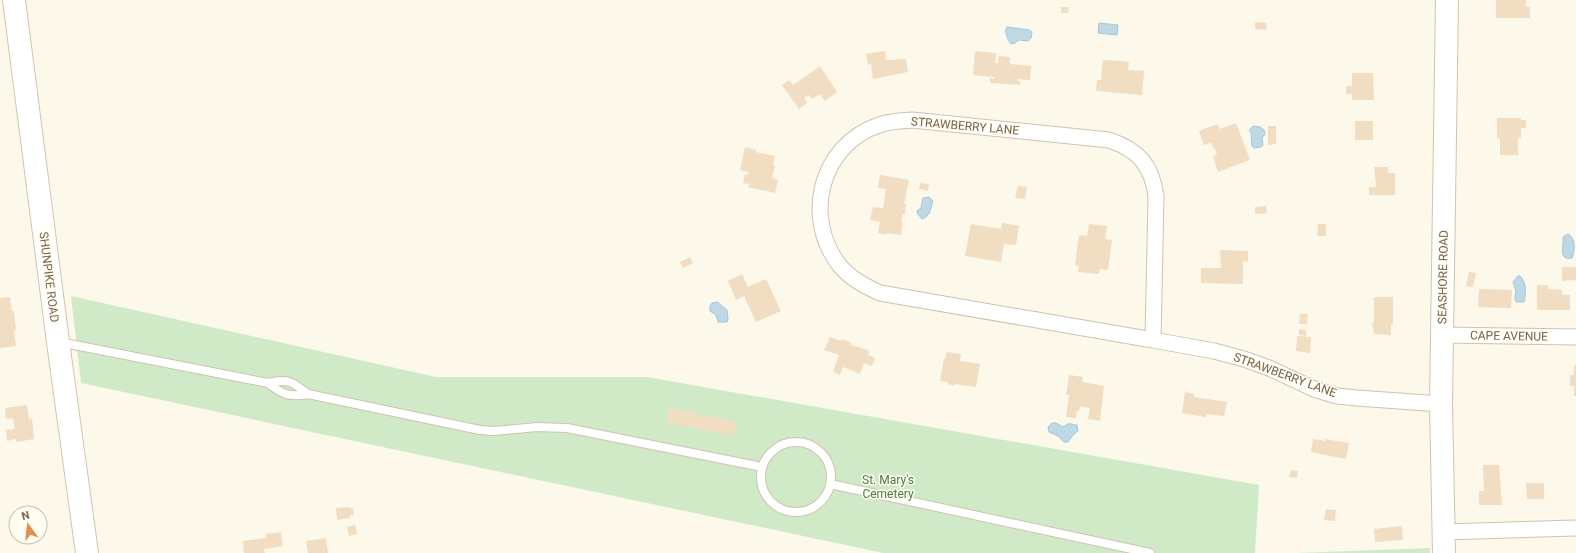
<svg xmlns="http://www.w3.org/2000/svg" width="1576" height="553" viewBox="0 0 1576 553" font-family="Roboto,sans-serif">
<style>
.green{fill:#d0eac8}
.water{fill:#bed9e6;stroke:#a5c6d7}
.building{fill:#f1ddc2}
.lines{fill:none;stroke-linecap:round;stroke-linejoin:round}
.lane-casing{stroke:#cec3af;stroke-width:10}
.street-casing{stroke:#cec3af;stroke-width:17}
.secondary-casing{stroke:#d1c4ad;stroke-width:24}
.lane{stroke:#fff;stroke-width:8}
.street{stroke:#fff;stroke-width:15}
.secondary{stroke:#fff;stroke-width:22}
.labels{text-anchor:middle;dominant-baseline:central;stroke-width:3;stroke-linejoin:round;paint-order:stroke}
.street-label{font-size:12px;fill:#77644d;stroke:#fffcf1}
.park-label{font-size:12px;fill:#4c7c45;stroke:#fffcf1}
</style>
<rect width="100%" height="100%" fill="#fcf8ea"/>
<!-- green -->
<path class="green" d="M71,296L436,377H647L1259,485L1255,553H883L81,383Z
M1430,548V553H1298Z"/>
<!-- water -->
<path class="water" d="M1099,23L1118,25L1117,35L1098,33Z
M1007,27L1029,30L1032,32L1031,38L1028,41L1019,40L1015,43L1011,44C1007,39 1004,31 1007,27Z
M1253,126L1260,127L1264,130L1265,134L1262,138L1263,145L1261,147L1254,148L1252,146L1251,132L1249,131Z
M929,197L933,201C930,209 931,216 922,219L917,213V211L921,208L923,198Z
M1568,234C1576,238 1575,250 1572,258C1558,261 1564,246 1563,237Z
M1518,276H1520C1527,284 1526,292 1524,302H1516L1515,298L1516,291L1513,282Z
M717,302L727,310L728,319L727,322H718L716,315L710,311V306L712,303Z
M1052,423H1056L1063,427C1072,421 1069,425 1077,425L1078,431L1073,435L1068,442H1064L1058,436L1049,432L1048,427Z"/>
<!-- building -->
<path class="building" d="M1496,0H1526V7H1530V18H1496Z
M1061,7H1069L1068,13H1061Z
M1255,22L1267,23L1266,30L1255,29Z
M885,51L886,60L906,59L908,72L873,79L871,64L868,65L866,54Z
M975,51L996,53L995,63H998L999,56L1010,57V64L1031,66L1030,80L1018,79V81H1020V85L990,83V78L994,79V77L973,75Z
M1103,60L1122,61L1129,62L1128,70L1144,71L1142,95L1096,91L1097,80H1101Z
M820,66L837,92L825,101L820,94L812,99L809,95L804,98L807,103L799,109L782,85L789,80L793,85Z
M1352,73H1373L1374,100H1352V94H1346V86H1352Z
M1497,118H1521V120H1526V128H1521V138H1518V155H1500V138L1497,139Z
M1355,121H1373V140H1355Z
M1236,123L1250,160L1218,172L1213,156L1217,154L1215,149H1214L1211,143L1204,145L1199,131L1217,124L1220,129Z
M1268,126H1276V144L1268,145Z
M745,147L756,150V152L775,156L773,165H775L772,178L778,180L775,193L748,187L749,184L743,183L745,174L748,175L749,172L740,170Z
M1374,167H1388V173H1395V195H1369V187H1376Z
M880,175L909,180L904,204H906L905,214H903L901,222H903L901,235L887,233V235L878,233L880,222L870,220L873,207L883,208L886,189L878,188Z
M920,183L929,184L928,191L919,189Z
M1018,186L1027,187L1025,199L1015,198Z
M1266,206L1267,213L1255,214V207Z
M1002,223L1019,226L1016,245L1004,244L1001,262L965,256L971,224L1001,229Z
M1089,224L1107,226L1105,239L1112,240L1108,270L1100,269L1099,274L1078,272L1079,266L1075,265L1079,235L1087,236Z
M1318,224H1326V236H1317Z
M1220,250L1248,251V262L1243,261V284L1201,283V268H1221Z
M690,257L693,263L683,268L680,262Z
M1562,267H1576V280L1562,281Z
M1469,272L1476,273L1473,287L1466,286Z
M742,274L748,287L766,279L781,311L756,322L744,296L736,300L728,281Z
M1537,285H1548V289L1562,290V295H1570V310H1537Z
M1479,289L1512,290L1511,308L1478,307Z
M10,297L12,311H14L16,330L14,331L16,346L0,348V298Z
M1374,297H1393V325H1391V335L1374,334L1372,323H1374Z
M1300,314H1308L1307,324H1299Z
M1299,329L1306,330V336L1299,335Z
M1297,336L1311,337L1310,353L1296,351Z
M830,337L841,341L842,339L852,343L851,345L868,350L869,352L868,355L875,358L872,366L864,363L860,374L843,367L840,375L833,372L839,355L824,350Z
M947,352L961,354L960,361L980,364L976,387L955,384V386L948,384V382L940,381L944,358L945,359Z
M1574,365H1576V396H1574V386H1570V375H1574Z
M1069,375L1083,377L1082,382L1104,386L1100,421L1088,419L1090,408L1080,406L1079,411H1077L1076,418L1066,417L1069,395H1066Z
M1185,392L1194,394V397L1227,402L1224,416L1207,414L1206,417L1182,413Z
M27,405L29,419L32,418L34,439L16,442V439L7,441L6,430L15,429L13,418L6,419L5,408Z
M669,408L736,422L733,436L666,422Z
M1313,439L1325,441V439L1349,443L1346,459L1311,452Z
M1483,465H1499L1502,505H1479V491H1484Z
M1291,470L1298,471L1297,478L1289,477Z
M1526,483H1544V499H1527Z
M349,507V508H353L354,515H350V518L337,520L336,508Z
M1326,509L1336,510L1335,521L1324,520Z
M355,525L357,534L349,536L347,527Z
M1402,526L1403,540L1375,542L1374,529Z
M281,532L283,546L264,549L265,553H244L243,541L266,538V534Z
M326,538L328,553H308L306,541Z"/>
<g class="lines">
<defs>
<path id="lane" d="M59,342L268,383C289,378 292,382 308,394
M268,383C283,395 289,397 308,394L480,430L494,431L537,427L567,428L762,467
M761 477a35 35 0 1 1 70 0a35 35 0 1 1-70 0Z
M830,484L1150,553"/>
<path id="street" d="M912,120L1109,140C1139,150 1152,166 1156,196L1153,340L880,293C865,286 851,279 840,266C802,218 820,145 879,125C890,121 901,121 912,120Z
M1442,335L1576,337
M1153,340L1214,351L1244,359L1269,368L1314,389L1337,396L1357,398L1441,404
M1443,532L1576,528"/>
<path id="secondary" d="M14,0L58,342L87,553
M1444,553L1441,404L1447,0"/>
</defs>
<!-- lane casing -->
<use href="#lane" class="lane-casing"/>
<!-- street casing -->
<use href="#street" class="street-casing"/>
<!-- secondary casing -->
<use href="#secondary" class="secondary-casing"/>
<!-- lane -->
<use href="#lane" class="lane"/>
<!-- street -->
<use href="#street" class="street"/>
<!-- secondary -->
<use href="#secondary" class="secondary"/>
</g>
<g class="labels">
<!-- street labels -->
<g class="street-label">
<text transform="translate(965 126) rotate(5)">STRAWBERRY LANE</text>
<text transform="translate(49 277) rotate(83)">SHUNPIKE ROAD</text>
<text transform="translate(1443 277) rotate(-89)">SEASHORE ROAD</text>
<text transform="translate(1509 336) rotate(1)">CAPE AVENUE</text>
<text transform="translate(1285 375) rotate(20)">STRAWBERRY LANE</text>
</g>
<!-- park labels -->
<g class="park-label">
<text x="888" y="480">St. Mary's<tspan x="888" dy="14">Cemetery</tspan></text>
</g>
</g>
<!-- north arrow -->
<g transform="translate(28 525) rotate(345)"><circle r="19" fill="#fffcf1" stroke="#c9bfaf"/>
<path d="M0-3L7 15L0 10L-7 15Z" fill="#e28d53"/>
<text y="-6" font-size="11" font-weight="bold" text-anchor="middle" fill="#77644d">N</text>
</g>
</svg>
